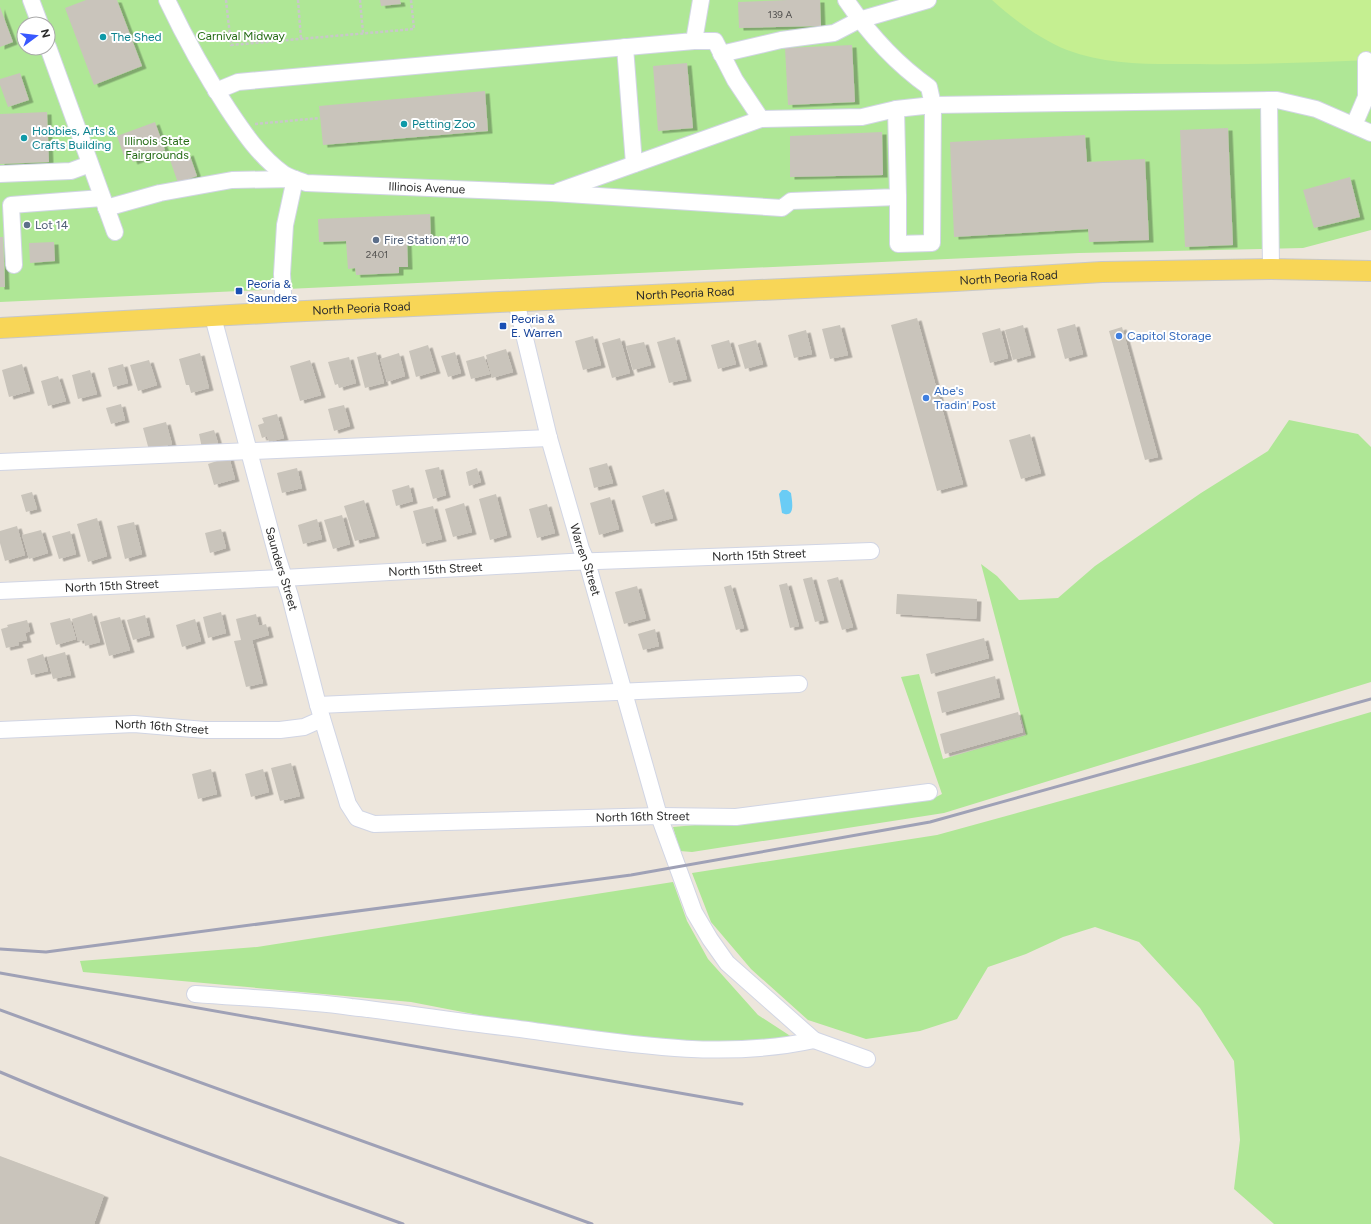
<svg xmlns="http://www.w3.org/2000/svg" width="1371" height="1224" viewBox="0 0 1371 1224" font-family="Figtree,sans-serif">
<style>
.green{fill:#afe796;fill-rule:evenodd}
.pitch{fill:#c5ef91}
.water{fill:#6accf5}
.building{fill:#c9c4bb;filter:url(#shadow)}
.lines{fill:none;stroke-linecap:round;stroke-linejoin:round}
.minor-casing{stroke:#d1d5e4;stroke-width:18}
.major-casing{stroke:#c8c8c8;stroke-width:22}
.path{stroke:#c8c8c8;stroke-width:2.5;stroke-dasharray:3 2;stroke-linecap:butt}
.minor{stroke:#fff;stroke-width:16}
.major{stroke:#f8d657;stroke-width:20}
.rail{stroke:#9fa1b6;stroke-width:3}
.culture-dot{fill:#0f9aa8;stroke:#fff;stroke-width:1.5}
.service-dot{fill:#5c6f8a;stroke:#fff;stroke-width:1.5}
.transit-dot{fill:#1a4fb4;stroke:#fff;stroke-width:1.5}
.shop-dot{fill:#3f7fe0;stroke:#fff;stroke-width:1.5}
.labels{text-anchor:middle;dominant-baseline:central;stroke-width:4;stroke-linejoin:round;paint-order:stroke}
.number-label{font-size:10px;fill:#52514f}
.park-label{font-size:12px;fill:#266c16;stroke:#fff}
.culture-label{font-size:12px;fill:#0d838f;stroke:#fff;text-anchor:start}
.street-label{font-size:12px;fill:#2b2b2b;stroke:#fff}
.service-label{font-size:12px;fill:#4e5e75;stroke:#fff;text-anchor:start}
.transit-label{font-size:12px;fill:#164399;stroke:#fff;text-anchor:start}
.shop-label{font-size:12px;fill:#366cbe;stroke:#fff;text-anchor:start}
</style>
<defs>
<filter id="shadow"><feDropShadow dx="4.5" dy="2.5" stdDeviation="0" flood-color="#0004"/></filter>
</defs>
<rect width="100%" height="100%" fill="#ede6dc"/>
<!-- green -->
<path class="green" d="M0,0H1371V230L1303,248L1079,253L0,302ZM24,24H48V48H24Z
M1289,420L1358,434L1371,447V682L944,813L692,852L680,851L673,827L847,811L932,799L942,794L901,677L919,674L943,759L1026,735L981,564L997,576L1019,600L1058,598L1095,566L1201,493L1268,451Z
M1371,712V1224H1274L1234,1189L1240,1140L1234,1061L1200,1008L1139,942L1095,927L1063,937L1026,954L988,967L957,1019L920,1031L866,1039L808,1020L751,969L711,922L692,873L937,835L1198,763Z
M673,882L687,921L708,959L758,1015L795,1039L688,1045L582,1035L411,1002L83,972L80,961L257,947Z"/>
<!-- pitch -->
<path class="pitch" d="M992,0H1371V60C1314,62 1256,65 1199,64C1154,64 1109,66 1067,50C1040,39 1014,20 992,0Z"/>
<!-- water -->
<path class="water" d="M782,490H787L791,493C792,501 796,519 782,513L779,494Z"/>
<!-- building -->
<path class="building" d="M86,0H117L142,66L94,85L65,8Z
M380,0H400L401,4L381,6Z
M787,0H820L821,26L739,28L738,2Z
M0,7L13,42L0,47Z
M852,45L855,102L788,105L785,48Z
M687,63L693,128L658,131L653,66Z
M20,73L29,100L8,107L0,85V79Z
M485,91L488,131L323,145L319,106Z
M47,112L49,162L0,164V114Z
M155,122L165,150L133,162L130,154L124,156L117,136Z
M1228,128L1233,245L1185,247L1180,130Z
M882,132L883,175L790,177V136Z
M1085,135L1087,162L1145,159L1149,240L1089,242L1088,229L954,237L950,142Z
M189,153L197,176L178,183L170,160Z
M1350,177L1360,217L1314,228L1303,190Z
M430,214L431,238L407,239L408,267H399V273L356,275L355,268L348,269L346,241L319,242L318,219Z
M0,237H3L5,287H0Z
M54,242L55,261L30,263L29,243Z
M917,318L963,484L937,491L891,325Z
M1075,324L1083,354L1065,359L1057,329Z
M840,325L848,355L830,359L822,329Z
M1023,325L1031,355L1013,360L1005,330Z
M1122,327L1158,457L1145,460L1109,331Z
M1000,328L1008,358L990,363L982,333Z
M806,330L812,354L794,358L788,335Z
M593,336L601,365L583,370L575,341Z
M675,337L687,379L669,383L657,342Z
M620,338L630,373L612,378L602,343Z
M729,340L736,364L718,369L711,345Z
M756,340L763,364L745,369L738,345Z
M644,342L651,365L633,370L626,346Z
M428,345L436,371L416,377L409,351Z
M506,349L513,372L492,378L486,355Z
M376,352L384,383L365,388L357,357Z
M455,352L461,373L448,377L441,356Z
M200,353L209,388L191,393L189,385H186L179,359Z
M399,353L405,376L387,382L380,359Z
M484,356L490,374L471,379L466,361Z
M349,357L356,383L339,388L338,384L335,385L328,362Z
M149,360L157,385L138,391L130,365Z
M310,360L321,395L300,401L290,366Z
M22,364L30,391L9,397L2,370Z
M123,364L128,383L113,387L108,368Z
M90,370L97,394L78,399L72,375Z
M58,376L66,401L48,406L41,381Z
M121,404L125,420L111,424L106,408Z
M344,405L350,426L334,431L328,409Z
M277,414L284,438L269,442L267,436L262,438L258,425L264,423L262,418Z
M166,422L172,444L149,450L143,428Z
M214,430L218,443L202,448L199,434Z
M1030,434L1041,473L1021,479L1009,440Z
M229,457L235,479L214,485L208,464Z
M607,463L613,483L594,488L589,468Z
M439,467L446,495L433,499L425,470Z
M297,468L302,488L282,493L277,473Z
M477,468L481,482L469,486L466,472Z
M409,485L413,501L396,506L392,490Z
M664,489L673,518L651,524L642,496Z
M32,492L37,509L26,512L21,495Z
M496,494L507,535L490,540L479,499Z
M610,497L619,529L599,535L590,503Z
M364,500L375,536L355,541L344,506Z
M464,503L472,532L453,537L445,509Z
M547,504L555,533L537,538L529,509Z
M433,506L442,539L422,544L413,511Z
M342,515L350,544L333,549L324,520Z
M97,518L107,556L88,562L77,524Z
M317,519L322,539L303,544L298,525Z
M134,522L142,554L125,559L117,526Z
M17,526L25,555L5,561L0,543V531Z
M221,529L226,548L210,553L205,533Z
M41,530L48,553L29,559L22,535Z
M70,531L76,554L59,559L52,536Z
M812,577L824,620L815,622L803,579Z
M838,577L853,627L842,630L827,580Z
M787,583L799,626L790,628L779,585Z
M731,585L744,628L736,630L724,587Z
M637,586L646,618L624,624L615,592Z
M897,594L977,599L976,619L896,614Z
M221,612L226,633L208,638L203,617Z
M92,613L100,642L85,646L84,640L78,641L72,619Z
M256,614L259,626L266,624L269,635L252,640L263,683L246,687L234,641L241,640L236,619Z
M145,615L150,635L133,640L127,620Z
M120,617L130,650L109,656L100,622Z
M70,618L76,639L56,645L50,623Z
M195,619L201,641L182,647L176,625Z
M27,620L30,631L25,633L27,640L18,642L19,645L6,648L1,629L8,627L7,625Z
M655,629L659,646L643,650L638,634Z
M984,638L989,658L931,674L926,654Z
M65,652L71,675L53,679L47,657Z
M43,654L48,671L31,675L27,659Z
M995,676L1000,697L942,713L937,692Z
M1018,712L1023,732L945,754L940,734Z
M291,763L300,796L280,801L271,768Z
M211,769L217,794L198,799L192,774Z
M263,769L269,792L251,797L245,774Z
M0,1156L104,1195L94,1224H0Z"/>
<g class="lines">
<defs>
<g id="minor">
<path d="M31,0L40,24"/>
<path id="s1" d="M167,0C185,38 205,74 228,109C244,133 260,157 284,174C290,178 299,180 306,183L552,193L782,208L791,201L898,197L896,109"/>
<path d="M846,0C869,34 895,63 929,87L933,105L932,243L898,244V197"/>
<path d="M48,47L115,232"/>
<path d="M625,47L634,164"/>
<path d="M721,54L781,40L834,33L859,20L928,0"/>
<path d="M216,91L238,82L694,41L701,0"/>
<path d="M1269,100L1271,269"/>
<path d="M761,119L862,117L896,109L933,105L1277,100L1316,109L1371,133"/>
<path d="M1354,125L1366,97V60"/>
<path d="M0,174L71,171L90,164"/>
<path d="M559,191L761,119L735,80L715,41H694"/>
<path d="M106,208L160,193L232,180L295,179L285,225L282,274L284,312"/>
<path d="M14,265L11,205L102,198"/>
<path id="s2" d="M516,301L549,438L581,549L587,562L659,816L694,912L710,939L727,963L814,1040L867,1059"/>
<path id="s3" d="M213,317L277,556L290,596L318,705L348,804L357,818L374,824L659,816L736,817L929,792"/>
<path d="M0,462L549,438"/>
<path id="s4" d="M0,591L283,578L570,562L871,551"/>
<path d="M318,705L799,684"/>
<path id="s5" d="M0,730L134,724L205,730H280L304,727L322,719"/>
<path d="M195,994C247,998 299,1000 351,1007C405,1013 458,1022 512,1028C612,1041 715,1062 814,1040"/>
</g>
<g id="major">
<path id="s6" d="M0,328L284,312L955,281L1102,272L1271,269L1371,271"/>
</g>
</defs>
<!-- minor casing -->
<use href="#minor" class="minor-casing"/>
<!-- major casing -->
<use href="#major" class="major-casing"/>
<!-- path -->
<path class="path" d="M226,0L231,45L414,29L411,0
M298,0L301,39
M360,0L363,33
M255,124L320,118"/>
<!-- minor -->
<use href="#minor" class="minor"/>
<!-- major -->
<use href="#major" class="major"/>
<!-- rail -->
<path class="rail" d="M0,949L46,952L631,875L930,822L1371,699
M0,973L742,1104
M0,1010L592,1224
M0,1072C132,1128 268,1175 403,1224"/>
</g>
<!-- markers -->
<g class="culture-dot">
<circle cx="103" cy="37" r="4"/>
<circle cx="404" cy="124" r="4"/>
<circle cx="24" cy="138" r="4"/>
</g>
<g class="service-dot">
<circle cx="27" cy="225" r="4"/>
<circle cx="376" cy="240" r="4"/>
</g>
<g class="transit-dot">
<rect x="235" y="287" width="8" height="8" rx="2"/>
<rect x="499" y="322" width="8" height="8" rx="2"/>
</g>
<g class="shop-dot">
<circle cx="1119" cy="336" r="4"/>
<circle cx="926" cy="398" r="4"/>
</g>
<g class="labels">
<!-- number labels -->
<g class="number-label">
<text x="780" y="14">139 A</text>
<text x="377" y="254">2401</text>
</g>
<!-- park labels -->
<g class="park-label">
<text x="241" y="36">Carnival Midway</text>
<text x="157" y="141">Illinois State<tspan x="157" dy="14">Fairgrounds</tspan></text>
</g>
<!-- culture labels -->
<g class="culture-label">
<text x="111" y="37">The Shed</text>
<text x="412" y="124">Petting Zoo</text>
<text x="32" y="131">Hobbies, Arts &amp;<tspan x="32" dy="14">Crafts Building</tspan></text>
</g>
<!-- street labels -->
<g class="street-label">
<text stroke="none"><textPath href="#s1" startOffset="356">Illinois Avenue</textPath></text>
<text stroke="none"><textPath href="#s6" startOffset="1010">North Peoria Road</textPath></text>
<text stroke="none"><textPath href="#s6" startOffset="686">North Peoria Road</textPath></text>
<text stroke="none"><textPath href="#s6" startOffset="362">North Peoria Road</textPath></text>
<text stroke="none"><textPath href="#s4" startOffset="760">North 15th Street</textPath></text>
<text stroke="none"><textPath href="#s2" startOffset="268">Warren Street</textPath></text>
<text stroke="none"><textPath href="#s3" startOffset="261">Saunders Street</textPath></text>
<text stroke="none"><textPath href="#s4" startOffset="436">North 15th Street</textPath></text>
<text stroke="none"><textPath href="#s4" startOffset="112">North 15th Street</textPath></text>
<text stroke="none"><textPath href="#s5" startOffset="162">North 16th Street</textPath></text>
<text stroke="none"><textPath href="#s3" startOffset="809">North 16th Street</textPath></text>
</g>
<!-- service labels -->
<g class="service-label">
<text x="35" y="225">Lot 14</text>
<text x="384" y="240">Fire Station #10</text>
</g>
<!-- transit labels -->
<g class="transit-label">
<text x="247" y="284">Peoria &amp;<tspan x="247" dy="14">Saunders</tspan></text>
<text x="511" y="319">Peoria &amp;<tspan x="511" dy="14">E. Warren</tspan></text>
</g>
<!-- shop labels -->
<g class="shop-label">
<text x="1127" y="336">Capitol Storage</text>
<text x="934" y="391">Abe's<tspan x="934" dy="14">Tradin' Post</tspan></text>
</g>
</g>
<!-- north arrow -->
<g transform="translate(36 36) rotate(75)"><circle r="19" fill="#ffffff" stroke="#aaaaaa"/>
<path d="M0-3L7 15L0 10L-7 15Z" fill="#3858ff"/>
<text y="-6" font-size="11" font-weight="bold" text-anchor="middle" fill="#2b2b2b">N</text>
</g>
</svg>
